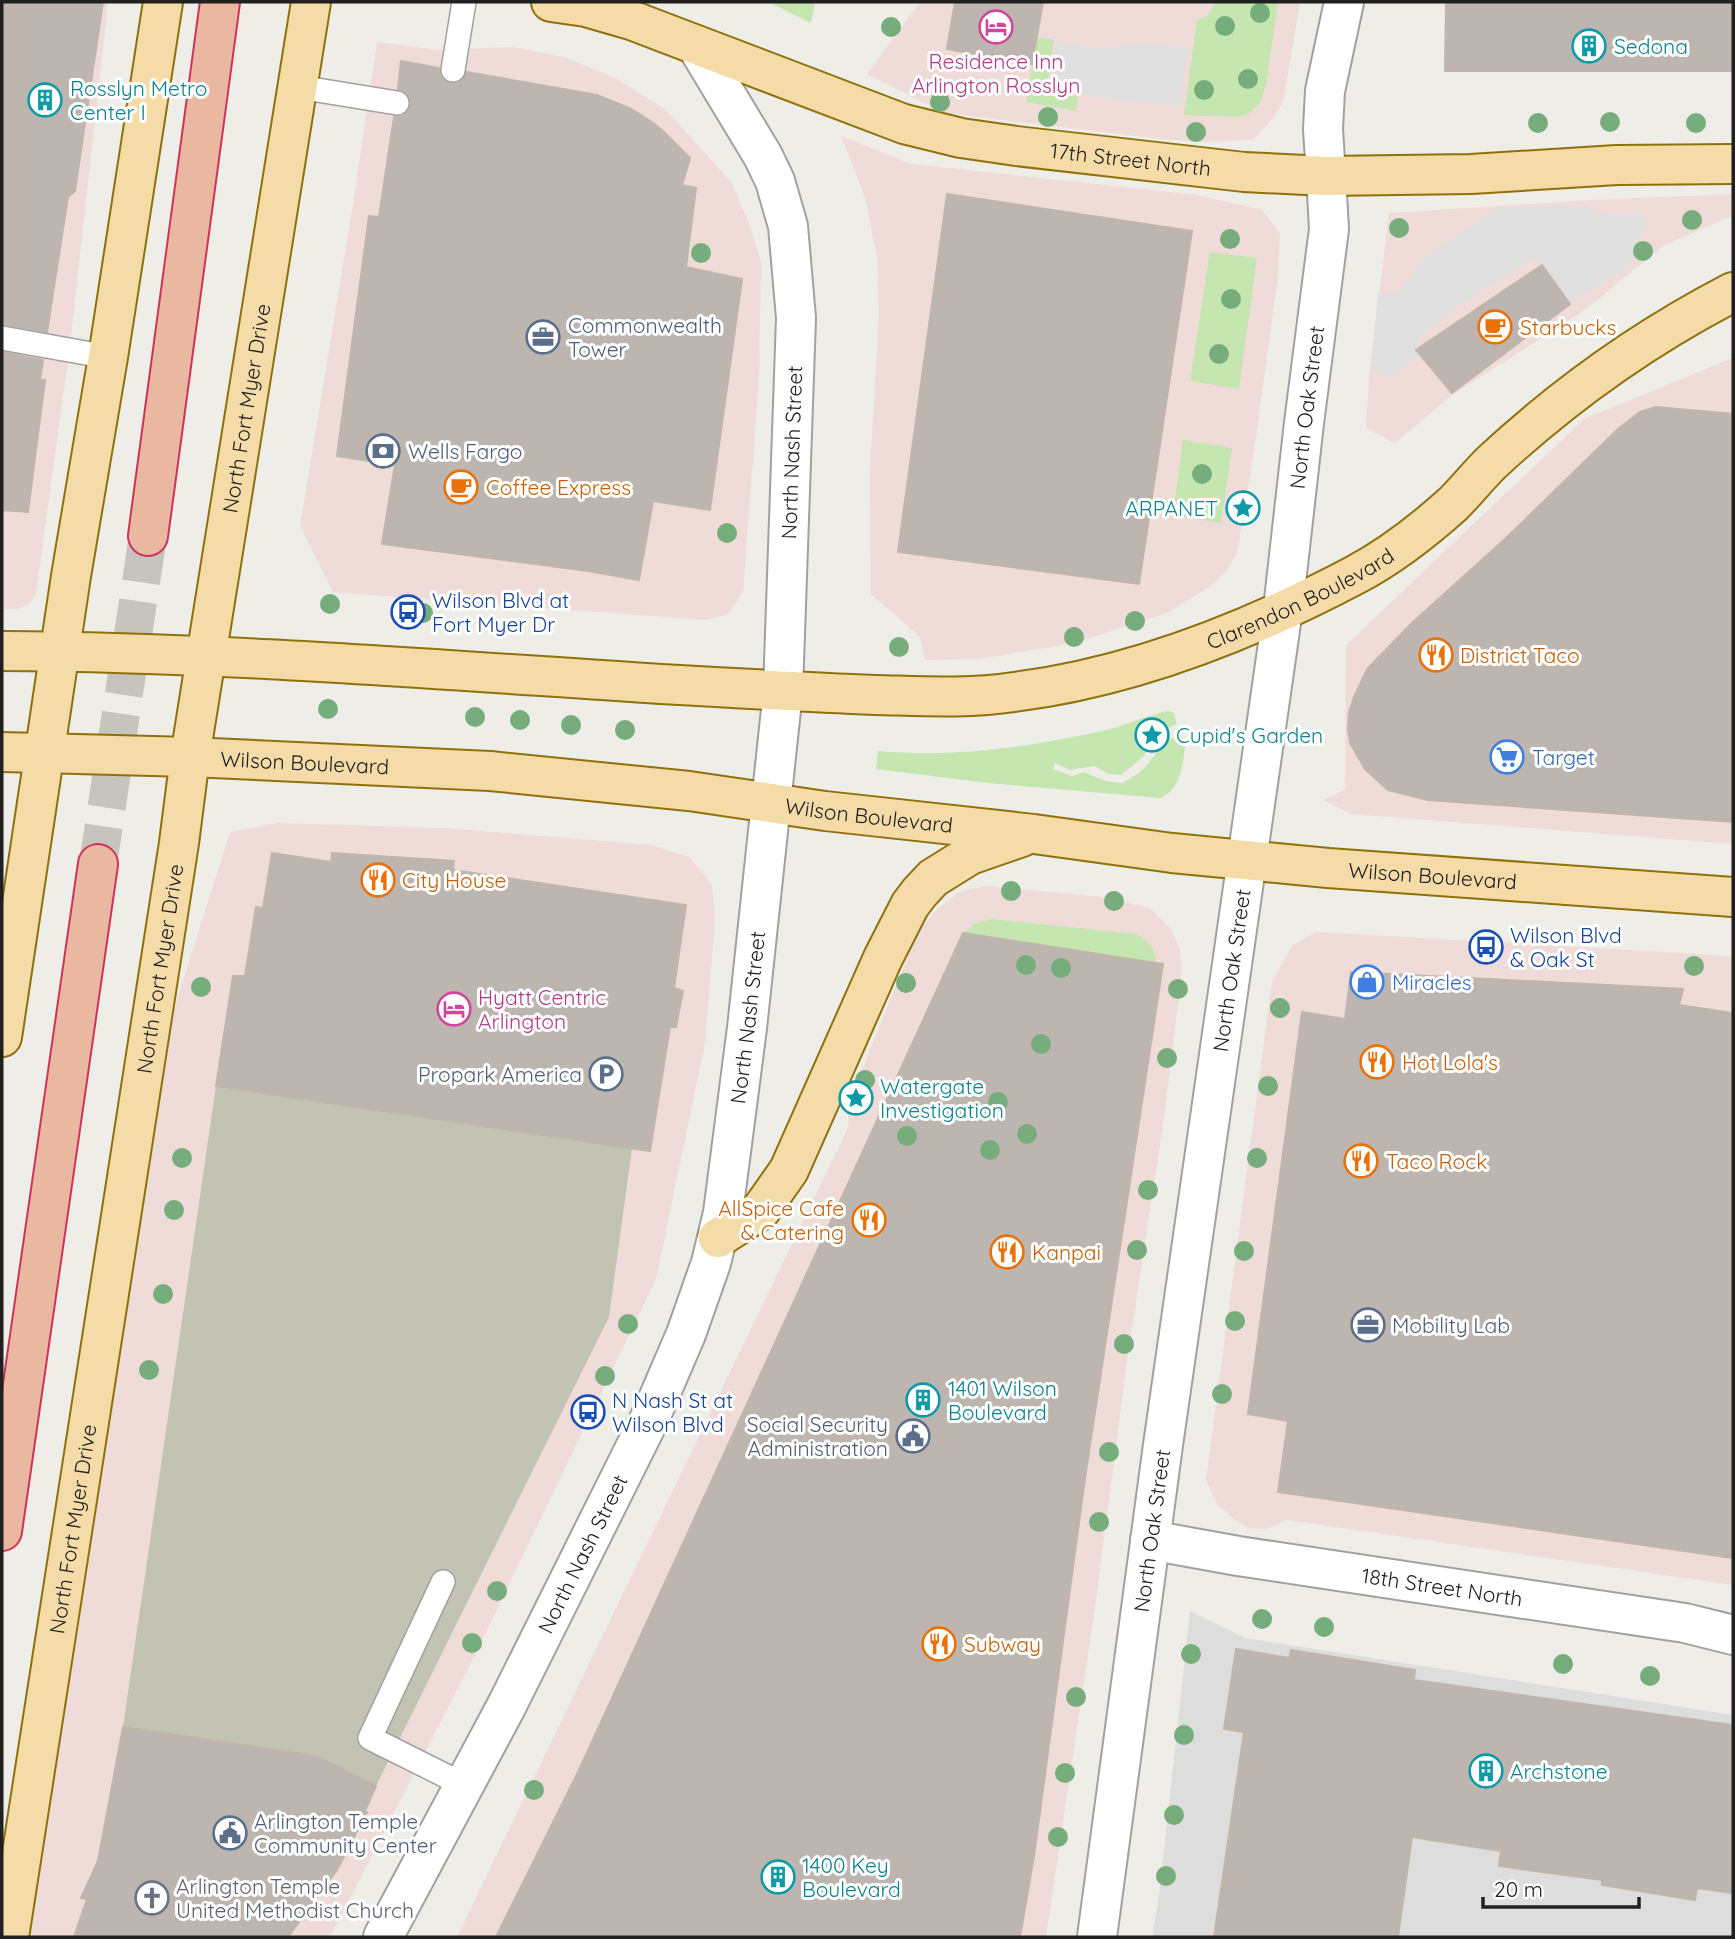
<svg xmlns="http://www.w3.org/2000/svg" width="1735" height="1939" viewBox="0 0 1735 1939" font-family="Quicksand,sans-serif">
<style>
.residential{fill:#dedddd}
.commercial{fill:#efdbd8}
.construction{fill:#c2c3b3}
.grass{fill:#c5e5b1}
.parking{fill:#e0e0e0}
.building{fill:#bdb6b0;stroke:#c0b6aa;stroke-width:2}
.lines{fill:none;stroke-linecap:round;stroke-linejoin:round}
.trunk-tunnel{stroke:#c6c4bf;stroke-width:38;stroke-dasharray:38 19;stroke-linecap:butt}
.service-casing{stroke:#a1a1a1;stroke-width:26}
.minor-casing{stroke:#a1a1a1;stroke-width:42}
.tertiary-casing{stroke:#a1a1a1;stroke-width:42}
.primary-casing{stroke:#8f710c;stroke-width:42}
.trunk-casing{stroke:#cd3459;stroke-width:42}
.service{stroke:#fff;stroke-width:23}
.minor{stroke:#fff;stroke-width:38}
.tertiary{stroke:#fff;stroke-width:38}
.primary{stroke:#f5dba7;stroke-width:38}
.trunk{stroke:#eab8a1;stroke-width:38}
.tree{fill:#77ac7d}
.labels{text-anchor:middle;dominant-baseline:central;stroke-width:6;stroke-linejoin:round;paint-order:stroke}
.culture-label{font-size:21px;fill:#0d838f;stroke:#fff;text-anchor:start}
.hotel-label{font-size:21px;fill:#b23c85;stroke:#fff}
.street-label{font-size:21px;fill:#202020;stroke:#fff}
.service-label{font-size:21px;fill:#4e5e75;stroke:#fff;text-anchor:start}
.food-label{font-size:21px;fill:#c56008;stroke:#fff;text-anchor:start}
.transit-label{font-size:21px;fill:#164399;stroke:#fff;text-anchor:start}
.shop-label{font-size:21px;fill:#366cbe;stroke:#fff;text-anchor:start}
.worship-label{font-size:21px;fill:#5b616d;stroke:#fff;text-anchor:start}
</style>
<rect width="100%" height="100%" fill="#efede7"/>
<!-- residential -->
<path class="residential" d="M1190,1611L1245,1638L1733,1715V1937H1152L1159,1896Z"/>
<!-- commercial -->
<path class="commercial" d="M2,2H108L71,337L36,594L29,605L17,609H2Z
M920,2H1300L1283,102L1274,117L1253,140L1199,142L1153,138L944,113L867,74Z
M377,42L437,50L513,47L567,58L617,79L666,110L731,182L749,223L761,262L759,379L743,592L728,614L706,620L333,592L300,526L352,211Z
M841,136L911,164L1197,195L1262,210L1280,233L1278,277L1253,458L1237,553L1227,570L1211,586L1167,613L1075,643L979,659L925,660L920,637L871,594L870,473L879,312L877,257L865,197Z
M1733,194V215L1663,246L1586,309L1452,395L1395,443L1366,428L1369,377L1389,213L1592,200Z
M1733,358V844L1351,814L1323,800L1345,790L1346,645L1584,419Z
M277,823L444,828L652,845L689,857L704,874L712,887L715,920L705,1043L656,1279L473,1659L330,1937H25L164,1041L230,832Z
M987,886L1101,897L1150,908L1171,929L1180,949L1182,970L1164,1118L1127,1362L1095,1607L1046,1937H457L849,1126L847,1106L918,932L938,908L961,891Z
M1316,932L1733,956V1585L1287,1520L1267,1529L1249,1528L1235,1520L1217,1504L1206,1480L1272,982L1292,946Z"/>
<!-- construction -->
<path class="construction" d="M216,1086L632,1148L609,1317L376,1786L315,1756L123,1727Z"/>
<!-- grass -->
<path class="grass" d="M768,2H815L811,23L770,3Z
M1216,2H1278L1266,84L1260,103L1248,114L1238,117L1184,115L1197,20L1207,16Z
M1037,37L1054,40L1046,91L1078,97L1076,111L1026,102Z
M1210,252L1257,258L1239,389L1190,381Z
M1183,440L1232,448L1221,523L1173,515Z
M1167,711L1174,713L1177,724L1159,732L1143,757L1121,775L1109,774L1094,766L1070,770L1055,763L1053,769L1072,776L1084,772L1105,781L1122,783C1131,778 1140,773 1147,765C1160,750 1159,740 1181,736L1185,742C1184,762 1181,790 1160,798L988,783L876,769L878,751C955,758 1031,747 1106,730C1127,725 1146,716 1167,711Z
M992,919L1135,934C1148,940 1156,948 1156,963L963,933L976,923Z"/>
<!-- parking -->
<path class="parking" d="M1056,41L1098,49L1148,43L1188,48L1180,106L1089,96L1049,88Z
M1585,206L1605,214H1645V232L1639,233L1640,257L1570,304L1535,257L1458,306L1418,337L1416,350L1420,355L1389,378L1371,369L1378,294L1400,291L1423,260L1495,209Z"/>
<!-- building -->
<path class="building" d="M2,2H103L75,191L68,197L47,332L2,324Z
M955,2H1043L1032,64L947,49Z
M1446,2H1733V71H1445Z
M401,61L439,68L440,76L450,84L459,83L467,72L597,95L631,109L649,120L662,130L690,158L682,185L696,188L686,267L742,279L710,510L653,501L639,580L588,571L382,544L395,465L337,456L369,216L379,217L394,117L403,116L411,106L410,99L406,93L398,89Z
M947,194L1192,231L1139,584L898,552Z
M1542,265L1570,304L1452,393L1416,350Z
M2,352L43,360L40,380H45L28,512L2,510Z
M1656,407L1733,414V822L1428,800L1388,790L1365,769L1350,743L1348,729L1349,713L1354,697L1367,669L1413,622L1505,539L1618,429L1640,412Z
M272,853L331,862L332,853L454,861L453,870L686,905L674,988L683,991L676,1027H670L650,1151L216,1086L233,976H245L256,907L263,908Z
M963,933L1163,964L1085,1478L1034,1856L1020,1937H496L579,1770Z
M1351,972L1683,989L1679,1005L1733,1013V1558L1278,1492L1288,1421L1248,1414L1302,1012L1345,1019Z
M1236,1649L1289,1658L1291,1650L1415,1670L1414,1680L1733,1725V1893L1697,1888L1695,1900L1602,1885V1880L1499,1866L1501,1851L1412,1837L1398,1937H1214L1244,1732L1224,1729Z
M123,1727L316,1756L376,1786L365,1811L367,1812L337,1870L288,1937H74L87,1899L81,1898L98,1861Z"/>
<g class="lines">
<!-- trunk-tunnel -->
<path class="trunk-tunnel" d="M98,864L148,536"/>
<defs>
<path id="service" d="M453,70L464,2
M299,87L397,103
M2,338L108,357
M443,1582L370,1738L464,1785"/>
<g id="minor">
<path d="M1326,176L1323,129L1325,91L1344,2"/>
<path id="s1" d="M1150,1540L1238,1556L1685,1623L1733,1635"/>
</g>
<g id="tertiary">
<path id="s2" d="M383,1937L507,1705L649,1420L686,1334L711,1263L723,1213L747,1028L783,691L796,318L788,226L775,181L763,156L696,45"/>
<path id="s3" d="M1097,1937L1163,1445L1283,609L1304,423L1329,229L1326,176"/>
</g>
<g id="primary">
<path id="s4" d="M551,2L586,7L631,20L904,124L961,138L1016,146L1244,172L1326,176L1471,174L1617,165L1733,164"/>
<path id="s5" d="M2,651C222,652 442,670 661,684C732,688 803,692 875,695C921,696 967,699 1014,692C1134,677 1249,631 1355,575C1389,557 1424,530 1453,504C1466,491 1478,476 1491,463C1563,396 1646,337 1733,292"/>
<path id="s6" d="M2,752L190,757L490,771L689,791L825,811L1034,834L1172,853L1328,868L1733,897"/>
<path d="M2,1037L71,576L108,357L163,2"/>
<path d="M718,1238L761,1210L789,1170L883,958L910,905L919,893L933,878L970,855L1022,837"/>
<path id="s7" d="M9,1937L179,843L190,757L311,2"/>
</g>
<path id="trunk" d="M148,536L220,2
M2,1531L98,864"/>
</defs>
<!-- service casing -->
<use href="#service" class="service-casing"/>
<!-- minor casing -->
<use href="#minor" class="minor-casing"/>
<!-- tertiary casing -->
<use href="#tertiary" class="tertiary-casing"/>
<!-- primary casing -->
<use href="#primary" class="primary-casing"/>
<!-- trunk casing -->
<use href="#trunk" class="trunk-casing"/>
<!-- service -->
<use href="#service" class="service"/>
<!-- minor -->
<use href="#minor" class="minor"/>
<!-- tertiary -->
<use href="#tertiary" class="tertiary"/>
<!-- primary -->
<use href="#primary" class="primary"/>
<!-- trunk -->
<use href="#trunk" class="trunk"/>
</g>
<!-- trees -->
<g class="tree">
<circle cx="1260" cy="13" r="10"/>
<circle cx="1225" cy="26" r="10"/>
<circle cx="891" cy="27" r="10"/>
<circle cx="1248" cy="79" r="10"/>
<circle cx="1204" cy="90" r="10"/>
<circle cx="940" cy="102" r="10"/>
<circle cx="1048" cy="117" r="10"/>
<circle cx="1610" cy="122" r="10"/>
<circle cx="1538" cy="123" r="10"/>
<circle cx="1696" cy="123" r="10"/>
<circle cx="1196" cy="132" r="10"/>
<circle cx="1692" cy="220" r="10"/>
<circle cx="1399" cy="228" r="10"/>
<circle cx="1230" cy="239" r="10"/>
<circle cx="1643" cy="251" r="10"/>
<circle cx="701" cy="253" r="10"/>
<circle cx="1231" cy="299" r="10"/>
<circle cx="1219" cy="354" r="10"/>
<circle cx="1202" cy="474" r="10"/>
<circle cx="727" cy="533" r="10"/>
<circle cx="330" cy="604" r="10"/>
<circle cx="423" cy="613" r="10"/>
<circle cx="1135" cy="621" r="10"/>
<circle cx="1074" cy="637" r="10"/>
<circle cx="899" cy="647" r="10"/>
<circle cx="328" cy="709" r="10"/>
<circle cx="475" cy="717" r="10"/>
<circle cx="520" cy="720" r="10"/>
<circle cx="571" cy="725" r="10"/>
<circle cx="625" cy="730" r="10"/>
<circle cx="1011" cy="891" r="10"/>
<circle cx="1114" cy="901" r="10"/>
<circle cx="1026" cy="965" r="10"/>
<circle cx="1694" cy="966" r="10"/>
<circle cx="1061" cy="968" r="10"/>
<circle cx="906" cy="983" r="10"/>
<circle cx="201" cy="987" r="10"/>
<circle cx="1178" cy="989" r="10"/>
<circle cx="1280" cy="1008" r="10"/>
<circle cx="1041" cy="1044" r="10"/>
<circle cx="1167" cy="1058" r="10"/>
<circle cx="865" cy="1080" r="10"/>
<circle cx="1268" cy="1086" r="10"/>
<circle cx="998" cy="1102" r="10"/>
<circle cx="1027" cy="1134" r="10"/>
<circle cx="907" cy="1136" r="10"/>
<circle cx="990" cy="1150" r="10"/>
<circle cx="182" cy="1158" r="10"/>
<circle cx="1257" cy="1158" r="10"/>
<circle cx="1148" cy="1190" r="10"/>
<circle cx="174" cy="1210" r="10"/>
<circle cx="1137" cy="1250" r="10"/>
<circle cx="1244" cy="1251" r="10"/>
<circle cx="163" cy="1294" r="10"/>
<circle cx="1235" cy="1321" r="10"/>
<circle cx="628" cy="1324" r="10"/>
<circle cx="1124" cy="1344" r="10"/>
<circle cx="149" cy="1370" r="10"/>
<circle cx="605" cy="1376" r="10"/>
<circle cx="1222" cy="1394" r="10"/>
<circle cx="1109" cy="1452" r="10"/>
<circle cx="1099" cy="1522" r="10"/>
<circle cx="497" cy="1591" r="10"/>
<circle cx="1262" cy="1619" r="10"/>
<circle cx="1324" cy="1627" r="10"/>
<circle cx="472" cy="1643" r="10"/>
<circle cx="1191" cy="1654" r="10"/>
<circle cx="1563" cy="1664" r="10"/>
<circle cx="1650" cy="1676" r="10"/>
<circle cx="1076" cy="1697" r="10"/>
<circle cx="1184" cy="1735" r="10"/>
<circle cx="1065" cy="1773" r="10"/>
<circle cx="534" cy="1790" r="10"/>
<circle cx="1174" cy="1815" r="10"/>
<circle cx="1058" cy="1837" r="10"/>
<circle cx="1166" cy="1876" r="10"/>
</g>
<!-- icons -->
<defs>
<symbol id="hotel-ring" viewBox="-11 -11 22 22"><circle r="9.5" fill="#fff" stroke="#d1479c" stroke-width="1.5"/><path d="M-6-4.5h1.5V1H6V5H4.5V3h-9V5H-6ZM-4 0a1.8 1.8 0 1 1 3.6 0ZM.5 0V-2.5h3Q6-2.5 6 0Z" fill="#d1479c"/></symbol>
<symbol id="building-ring" viewBox="-11 -11 22 22"><circle r="9.5" fill="#fff" stroke="#0f9aa8" stroke-width="1.5"/><path d="M-4-6H4V6H1V3H-1V6H-4ZM-2.5-4.3h1.7v1.8h-1.7ZM.8-4.3h1.7v1.8H.8ZM-2.5-1h1.7V.8h-1.7ZM.8-1h1.7V.8H.8Z" fill="#0f9aa8"/></symbol>
<symbol id="cafe-ring" viewBox="-11 -11 22 22"><circle r="9.5" fill="#fff" stroke="#e8710a" stroke-width="1.5"/><path d="M-5.5-4.5H6V0H3Q3 3.5 0 3.5H-2.5Q-5.5 3.5-5.5 0ZM3-3.2v2h1.7v-2ZM-6 4.5H4V6H-6Z" fill="#e8710a"/></symbol>
<symbol id="office-ring" viewBox="-11 -11 22 22"><circle r="9.5" fill="#fff" stroke="#5c6f8a" stroke-width="1.5"/><path d="M-6-3h4V-5.5h4V-3h4V5H-6ZM-1-4.5V-3h2v-1.5ZM-6 0V1H6V0Z" fill="#5c6f8a"/></symbol>
<symbol id="bank-ring" viewBox="-11 -11 22 22"><circle r="9.5" fill="#fff" stroke="#5c6f8a" stroke-width="1.5"/><path d="M-6-4H6V4H-6ZM0-2.3a2.3 2.3 0 1 0 0 4.6a2.3 2.3 0 1 0 0-4.6Z" fill="#5c6f8a"/></symbol>
<symbol id="sight-ring" viewBox="-11 -11 22 22"><circle r="9.5" fill="#fff" stroke="#0f9aa8" stroke-width="1.5"/><path d="M0-6L1.8-2.2L6-1.7L2.9 1.2L3.7 5.4L0 3.3L-3.7 5.4L-2.9 1.2L-6-1.7L-1.8-2.2Z" fill="#0f9aa8"/></symbol>
<symbol id="bus-ring" viewBox="-11 -11 22 22"><circle r="9.5" fill="#fff" stroke="#1a4fb4" stroke-width="1.5"/><path d="M-5-6H5V4H4V6H2V4H-2V6H-4V4H-5ZM-3.5-4V0h7V-4ZM-3.5 1.2v1.5H-2V1.2ZM2 1.2v1.5H3.5V1.2Z" fill="#1a4fb4"/></symbol>
<symbol id="restaurant-ring" viewBox="-11 -11 22 22"><circle r="9.5" fill="#fff" stroke="#e8710a" stroke-width="1.5"/><path d="M-5-6h1v4h1v-4h1v4h1v-4h1v5L-1.5 .5V6h-2V.5L-5-1ZM5-6V6H3V1.5H1.5Q1.5-4 5-6Z" fill="#e8710a"/></symbol>
<symbol id="supermarket-ring" viewBox="-11 -11 22 22"><circle r="9.5" fill="#fff" stroke="#3f7fe0" stroke-width="1.5"/><path d="M-6-5.5h2.5l.6 2H6L4.5 2H-2.5L-4.4-4H-6ZM-1.5 3.2a1.3 1.3 0 1 0 .1 0ZM3 3.2a1.3 1.3 0 1 0 .1 0Z" fill="#3f7fe0"/></symbol>
<symbol id="shop-ring" viewBox="-11 -11 22 22"><circle r="9.5" fill="#fff" stroke="#3f7fe0" stroke-width="1.5"/><path d="M-5-2.5h2.3a2.7 3.5 0 0 1 5.4 0H5L5.5 6h-11ZM-1.5-2.5h3a1.5 2.3 0 0 0-3 0Z" fill="#3f7fe0"/></symbol>
<symbol id="parking-ring" viewBox="-11 -11 22 22"><circle r="9.5" fill="#fff" stroke="#5c6f8a" stroke-width="1.5"/><path d="M-3.5-5.5H1a3.5 3.5 0 0 1 0 7H-1V5.5H-3.5ZM-1-3.4V-.6H.8a1.4 1.4 0 0 0 0-2.8Z" fill="#5c6f8a"/></symbol>
<symbol id="civic-ring" viewBox="-11 -11 22 22"><circle r="9.5" fill="#fff" stroke="#5c6f8a" stroke-width="1.5"/><path d="M-.6-6.5H3V-4.5H.6V-3L4-1V1h2V6H-6V1h2V-1L-.6-3ZM-1.2 2.5V6h2.4V2.5Z" fill="#5c6f8a"/></symbol>
<symbol id="church-ring" viewBox="-11 -11 22 22"><circle r="9.5" fill="#fff" stroke="#6b7280" stroke-width="1.5"/><path d="M-1.2-6h2.4v3.5h3.3v2.4h-3.3V6h-2.4V-.1h-3.3v-2.4h3.3Z" fill="#6b7280"/></symbol>
</defs>
<g fill-rule="evenodd">
<use href="#hotel-ring" x="977" y="8" width="38" height="38"/>
<use href="#building-ring" x="1570" y="27" width="38" height="38"/>
<use href="#building-ring" x="26" y="81" width="38" height="38"/>
<use href="#cafe-ring" x="1476" y="308" width="38" height="38"/>
<use href="#office-ring" x="524" y="318" width="38" height="38"/>
<use href="#bank-ring" x="364" y="432" width="38" height="38"/>
<use href="#cafe-ring" x="442" y="468" width="38" height="38"/>
<use href="#sight-ring" x="1224" y="489" width="38" height="38"/>
<use href="#bus-ring" x="389" y="593" width="38" height="38"/>
<use href="#restaurant-ring" x="1417" y="636" width="38" height="38"/>
<use href="#sight-ring" x="1133" y="716" width="38" height="38"/>
<use href="#supermarket-ring" x="1488" y="738" width="38" height="38"/>
<use href="#restaurant-ring" x="359" y="861" width="38" height="38"/>
<use href="#bus-ring" x="1467" y="928" width="38" height="38"/>
<use href="#shop-ring" x="1348" y="963" width="38" height="38"/>
<use href="#hotel-ring" x="435" y="990" width="38" height="38"/>
<use href="#restaurant-ring" x="1358" y="1043" width="38" height="38"/>
<use href="#parking-ring" x="587" y="1055" width="38" height="38"/>
<use href="#sight-ring" x="837" y="1079" width="38" height="38"/>
<use href="#restaurant-ring" x="1342" y="1142" width="38" height="38"/>
<use href="#restaurant-ring" x="850" y="1201" width="38" height="38"/>
<use href="#restaurant-ring" x="988" y="1233" width="38" height="38"/>
<use href="#office-ring" x="1349" y="1306" width="38" height="38"/>
<use href="#building-ring" x="904" y="1381" width="38" height="38"/>
<use href="#bus-ring" x="569" y="1393" width="38" height="38"/>
<use href="#civic-ring" x="894" y="1417" width="38" height="38"/>
<use href="#restaurant-ring" x="920" y="1625" width="38" height="38"/>
<use href="#building-ring" x="1467" y="1752" width="38" height="38"/>
<use href="#civic-ring" x="211" y="1814" width="38" height="38"/>
<use href="#building-ring" x="759" y="1858" width="38" height="38"/>
<use href="#church-ring" x="133" y="1879" width="38" height="38"/>
</g>
<g class="labels">
<!-- culture labels -->
<g class="culture-label">
<text x="1614" y="46">Sedona</text>
<text x="70" y="88">Rosslyn Metro<tspan x="70" dy="24">Center I</tspan></text>
<text x="1218" y="508" text-anchor="end">ARPANET</text>
<text x="1176" y="735">Cupid's Garden</text>
<text x="880" y="1086">Watergate<tspan x="880" dy="24">Investigation</tspan></text>
<text x="948" y="1388">1401 Wilson<tspan x="948" dy="24">Boulevard</tspan></text>
<text x="1510" y="1771">Archstone</text>
<text x="802" y="1865">1400 Key<tspan x="802" dy="24">Boulevard</tspan></text>
</g>
<!-- hotel labels -->
<g class="hotel-label">
<text x="996" y="61">Residence Inn<tspan x="996" dy="24">Arlington Rosslyn</tspan></text>
<text x="478" y="997" text-anchor="start">Hyatt Centric<tspan x="478" dy="24">Arlington</tspan></text>
</g>
<!-- street labels -->
<g class="street-label">
<text stroke="none"><textPath href="#s4" startOffset="604">17th Street North</textPath></text>
<text stroke="none"><textPath href="#s3" startOffset="1544">North Oak Street</textPath></text>
<text stroke="none"><textPath href="#s7" startOffset="1547">North Fort Myer Drive</textPath></text>
<text stroke="none"><textPath href="#s2" startOffset="1566">North Nash Street</textPath></text>
<text stroke="none"><textPath href="#s5" startOffset="1316">Clarendon Boulevard</textPath></text>
<text stroke="none"><textPath href="#s6" startOffset="303">Wilson Boulevard</textPath></text>
<text stroke="none"><textPath href="#s6" startOffset="870">Wilson Boulevard</textPath></text>
<text stroke="none"><textPath href="#s6" startOffset="1437">Wilson Boulevard</textPath></text>
<text stroke="none"><textPath href="#s7" startOffset="980">North Fort Myer Drive</textPath></text>
<text stroke="none"><textPath href="#s3" startOffset="976">North Oak Street</textPath></text>
<text stroke="none"><textPath href="#s2" startOffset="999">North Nash Street</textPath></text>
<text stroke="none"><textPath href="#s7" startOffset="413">North Fort Myer Drive</textPath></text>
<text stroke="none"><textPath href="#s3" startOffset="410">North Oak Street</textPath></text>
<text stroke="none"><textPath href="#s2" startOffset="432">North Nash Street</textPath></text>
<text stroke="none"><textPath href="#s1" startOffset="296">18th Street North</textPath></text>
</g>
<!-- service labels -->
<g class="service-label">
<text x="568" y="325">Commonwealth<tspan x="568" dy="24">Tower</tspan></text>
<text x="408" y="451">Wells Fargo</text>
<text x="582" y="1074" text-anchor="end">Propark America</text>
<text x="1392" y="1325">Mobility Lab</text>
<text x="888" y="1424" text-anchor="end">Social Security<tspan x="888" dy="24">Administration</tspan></text>
<text x="254" y="1821">Arlington Temple<tspan x="254" dy="24">Community Center</tspan></text>
</g>
<!-- food labels -->
<g class="food-label">
<text x="1520" y="327">Starbucks</text>
<text x="486" y="487">Coffee Express</text>
<text x="1460" y="655">District Taco</text>
<text x="402" y="880">City House</text>
<text x="1402" y="1062">Hot Lola's</text>
<text x="1386" y="1161">Taco Rock</text>
<text x="844" y="1208" text-anchor="end">AllSpice Cafe<tspan x="844" dy="24">&amp; Catering</tspan></text>
<text x="1032" y="1252">Kanpai</text>
<text x="964" y="1644">Subway</text>
</g>
<!-- transit labels -->
<g class="transit-label">
<text x="432" y="600">Wilson Blvd at<tspan x="432" dy="24">Fort Myer Dr</tspan></text>
<text x="1510" y="935">Wilson Blvd<tspan x="1510" dy="24">&amp; Oak St</tspan></text>
<text x="612" y="1400">N Nash St at<tspan x="612" dy="24">Wilson Blvd</tspan></text>
</g>
<!-- shop labels -->
<g class="shop-label">
<text x="1532" y="757">Target</text>
<text x="1392" y="982">Miracles</text>
</g>
<!-- worship labels -->
<g class="worship-label">
<text x="176" y="1886">Arlington Temple<tspan x="176" dy="24">United Methodist Church</tspan></text>
</g>
</g>
<!-- border -->
<rect width="1735" height="1939" fill="none" stroke="#202020" stroke-width="7"/>
<!-- scale -->
<path d="M1483 1897v10h156v-10" fill="none" stroke="#202020" stroke-width="3.5"/>
<text x="1494" y="1897" font-size="21" fill="#202020" stroke="#ffffff" stroke-width="5" paint-order="stroke">20 m</text>
</svg>
